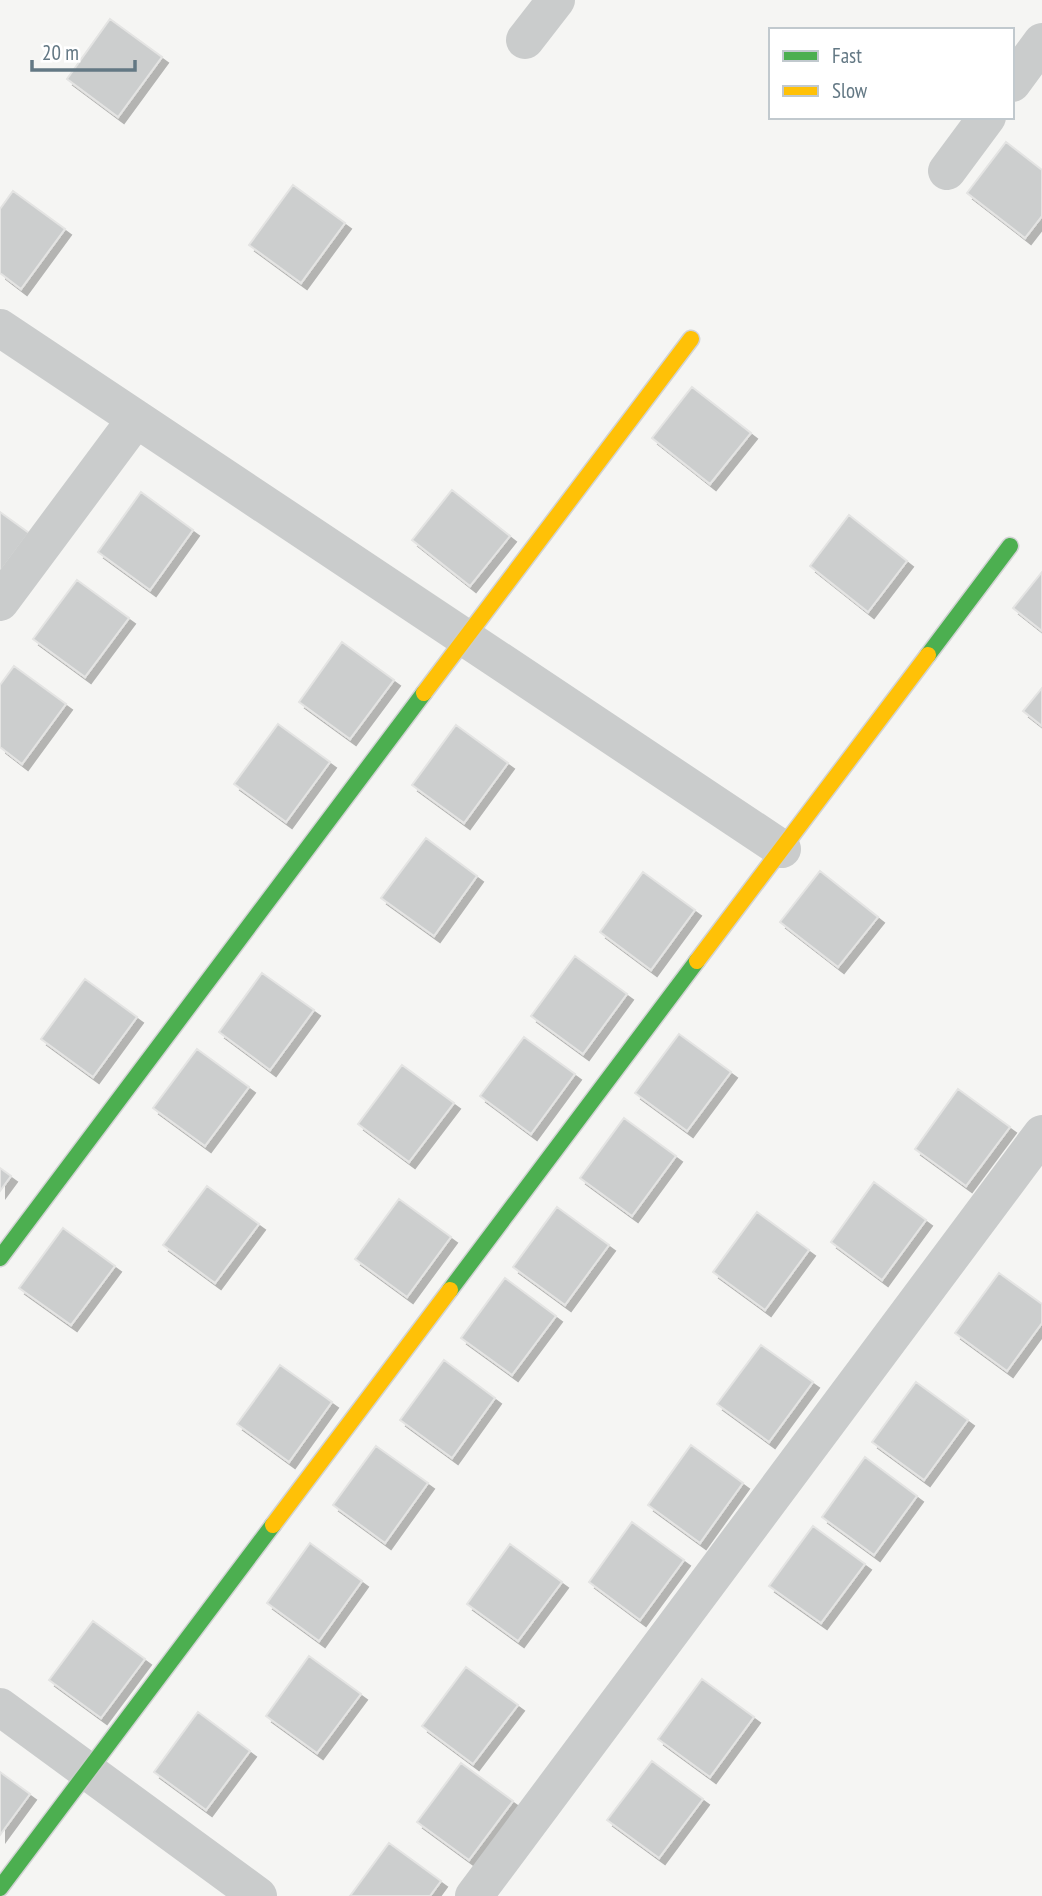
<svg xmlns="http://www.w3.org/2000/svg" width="1042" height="1896" viewBox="0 0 1042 1896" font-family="'PT Sans Narrow',sans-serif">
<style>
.building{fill:#cccece;stroke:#e4e4e3;stroke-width:2;filter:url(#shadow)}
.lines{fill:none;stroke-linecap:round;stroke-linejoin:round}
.fast-casing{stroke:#d2d3d4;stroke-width:19}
.slow-casing{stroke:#d2d3d4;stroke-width:19}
.street{stroke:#cacccc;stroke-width:38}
.fast{stroke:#4caf50;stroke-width:16}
.slow{stroke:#ffc107;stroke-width:16}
</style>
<defs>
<filter id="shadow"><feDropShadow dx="6" dy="6" stdDeviation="0" flood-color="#0004"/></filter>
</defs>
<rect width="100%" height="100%" fill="#f5f5f3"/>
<!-- building -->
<path class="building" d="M110,19L162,57L118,117L67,79Z
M1006,142L1042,170V216L1025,238L967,193Z
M293,185L345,223L301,283L249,245Z
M13,191L65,229L21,289L0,273V209Z
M692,387L751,433L710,484L652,438Z
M452,490L510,536L470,586L412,540Z
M141,492L193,530L150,590L98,552Z
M0,512L29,533L0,572Z
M849,515L907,561L868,612L810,566Z
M1042,572V631L1013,608Z
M77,580L129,618L85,677L33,639Z
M342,642L394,680L350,739L299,702Z
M14,666L66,704L22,764L0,747V685Z
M1042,688V726L1023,711Z
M278,724L330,762L286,822L234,784Z
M456,725L508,763L464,823L412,785Z
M426,838L477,876L434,936L381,898Z
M820,871L878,917L838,967L780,922Z
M643,872L695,910L651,970L600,932Z
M575,956L627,994L583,1054L531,1016Z
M262,973L314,1010L270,1070L219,1032Z
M85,979L137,1017L93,1077L41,1039Z
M679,1034L731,1072L687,1131L635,1093Z
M524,1037L575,1074L531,1134L480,1096Z
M197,1049L249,1087L205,1146L153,1108Z
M402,1065L454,1103L409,1162L358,1124Z
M958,1089L1010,1127L966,1186L915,1149Z
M624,1118L676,1156L632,1216L580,1178Z
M0,1168L11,1176L0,1191Z
M874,1182L926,1220L882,1280L831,1242Z
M207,1186L259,1224L215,1283L163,1245Z
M399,1199L451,1237L407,1297L355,1259Z
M557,1207L609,1245L565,1305L513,1267Z
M757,1212L809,1250L765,1310L713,1272Z
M63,1228L115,1266L71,1325L19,1288Z
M999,1273L1042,1304V1323L1007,1371L955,1333Z
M505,1278L556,1316L512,1375L461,1338Z
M761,1345L813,1382L769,1442L717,1404Z
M444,1360L495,1398L452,1458L400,1420Z
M280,1365L332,1402L289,1462L237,1424Z
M916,1382L968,1420L924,1480L872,1442Z
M691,1445L743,1483L700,1543L648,1505Z
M376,1446L428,1483L385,1543L333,1505Z
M865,1457L917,1496L874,1555L822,1517Z
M632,1522L684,1560L640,1620L589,1582Z
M813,1526L865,1564L821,1623L769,1586Z
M310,1543L362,1581L319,1641L267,1603Z
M510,1544L562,1582L518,1641L467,1604Z
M93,1621L145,1659L101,1718L49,1680Z
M309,1656L361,1694L317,1753L266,1716Z
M466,1667L518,1705L473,1764L422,1726Z
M702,1679L754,1717L710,1777L658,1739Z
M198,1712L250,1751L206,1810L154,1772Z
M652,1761L703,1799L659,1858L607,1820Z
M461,1763L513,1801L469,1860L417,1822Z
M0,1772L30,1794L0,1835Z
M389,1843L441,1881L430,1896H350Z"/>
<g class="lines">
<defs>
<path id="fast" d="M928,655L1010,546
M0,1258L424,693
M450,1290L697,961
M0,1888L273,1525"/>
<path id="slow" d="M424,693L691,339
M697,961L928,655
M273,1525L450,1290"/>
</defs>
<!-- fast casing -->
<use href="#fast" class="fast-casing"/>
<!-- slow casing -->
<use href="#slow" class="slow-casing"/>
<!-- street -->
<path class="street" d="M525,40L556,0
M1012,83L1042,42
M947,171L987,117
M0,328L782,849
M0,602L136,419
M0,1707L258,1896
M474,1896L1042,1134"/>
<!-- fast -->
<use href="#fast" class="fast"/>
<!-- slow -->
<use href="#slow" class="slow"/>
</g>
<!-- legend -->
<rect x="769" y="28" width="245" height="91" fill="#ffffff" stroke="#c1c9ce" stroke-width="2"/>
<rect x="783" y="51" width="35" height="10" fill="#4caf50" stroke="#c1c9ce" stroke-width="2"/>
<text x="832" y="63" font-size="21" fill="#637884">Fast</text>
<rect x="783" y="86" width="35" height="10" fill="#ffc107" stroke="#c1c9ce" stroke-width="2"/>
<text x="832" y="98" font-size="21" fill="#637884">Slow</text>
<!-- scale -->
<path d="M32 60v10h103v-10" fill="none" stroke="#637884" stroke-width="3.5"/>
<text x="42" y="60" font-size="21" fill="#637884" stroke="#ffffff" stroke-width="5" paint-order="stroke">20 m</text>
</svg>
